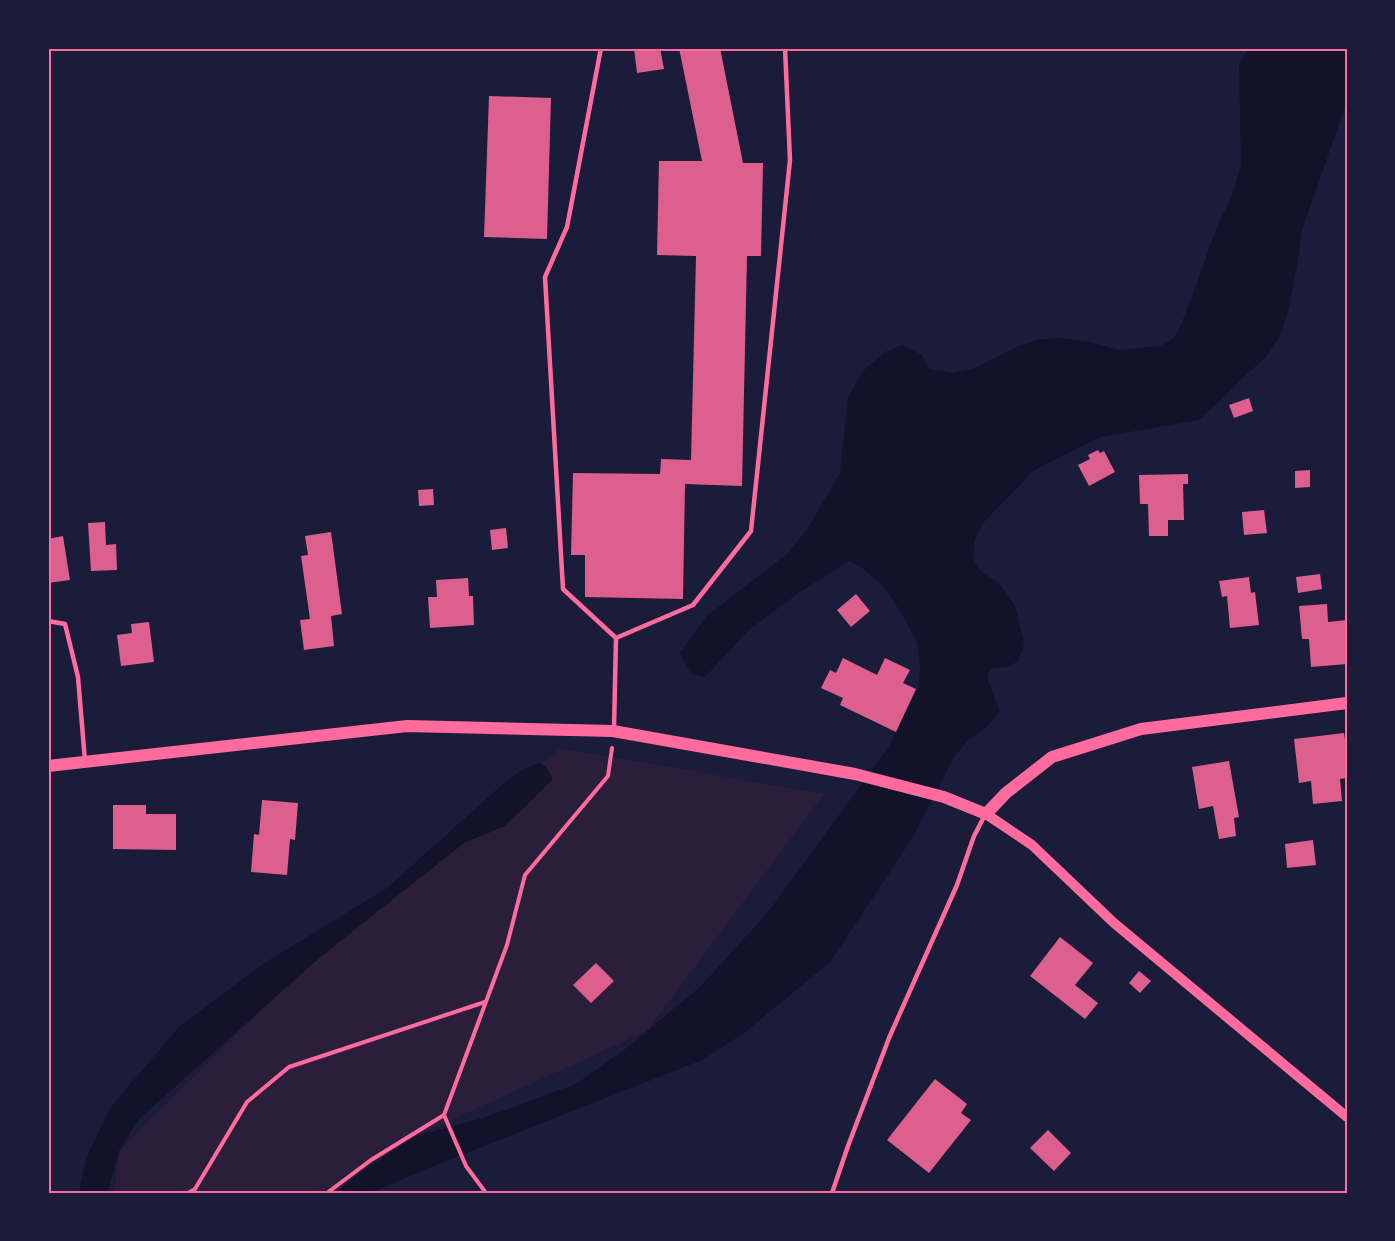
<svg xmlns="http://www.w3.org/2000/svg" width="1395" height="1241" viewBox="0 0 1395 1241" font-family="'Archivo Narrow',sans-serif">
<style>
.green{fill:#2a1e3b}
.water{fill:#12122b}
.building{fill:#dd5f8e}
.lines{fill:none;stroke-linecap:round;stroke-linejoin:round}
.path{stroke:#ff6b9d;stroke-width:4}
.service{stroke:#ff6b9d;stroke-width:4.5}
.tertiary{stroke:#ff6b9d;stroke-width:10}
.secondary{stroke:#ff6b9d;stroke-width:12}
.neatline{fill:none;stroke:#ff6b9d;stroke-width:2}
</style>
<rect width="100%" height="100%" fill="#1b1b3a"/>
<!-- green -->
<path class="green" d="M560,748L824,794L647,1031L414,1137L338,1193H114L119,1151L271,1000Z"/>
<!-- water -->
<path class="water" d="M1248,48H1347V101L1301,233L1299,254L1289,308L1281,334L1266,357L1241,379L1226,395L1199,420L1100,437L1048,463L1033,471L984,522L974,542L973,560L980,571L999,583L1015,606L1024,644L1018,661L1008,667L993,668L988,673V681L1000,712L982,731L969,739L954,757L913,837L830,962L744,1033L702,1060L431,1167L371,1193H335L363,1170L414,1137L486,1117L576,1084L627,1048L700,987L769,911L888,748L919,686L920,665L917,642L903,616L886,589L864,569L849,561L800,592L750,629L705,677L691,674L680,653L707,616L787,554L808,528L840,473L848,397L863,371L885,352L902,345L922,355L929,369L953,373L972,369L1017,347L1037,340L1060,338L1084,341L1120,350L1160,346L1173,339L1181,325L1197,283L1216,229L1233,193L1241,164L1239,65Z
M539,763L545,766L553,779L505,826L464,843L319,958L138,1120L119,1151L107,1193H79L86,1159L110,1108L180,1026L263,964L387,888L503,784L522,770Z"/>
<!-- building -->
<path class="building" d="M634,48H660L664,69L637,73Z
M679,48H720L743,163H763L761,256H747L742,486L685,484L683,599L585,597V555H571L573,473L660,474L661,459L691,460L696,256L657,255L659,161H702Z
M489,96L551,98L547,239L484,237Z
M1249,398L1253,411L1234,418L1229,405Z
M1098,450L1100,453L1104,451L1115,472L1089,486L1078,465L1090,459L1088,455Z
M1310,470V487L1295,488V471Z
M1188,474V484H1183L1184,520H1168V536H1149L1148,504H1140L1139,475Z
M433,489L434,505L419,506L418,490Z
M1264,510L1267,533L1244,535L1242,512Z
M105,522L106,545L116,544L117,570L91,571L88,523Z
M506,528L508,548L492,550L490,530Z
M331,532L342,614L331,616L334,646L304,650L300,620L310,619L301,556L308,555L305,536Z
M63,536L70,580L48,583V539Z
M1320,574L1322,589L1298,593L1296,577Z
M1249,577L1251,593L1255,592L1259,625L1230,628L1227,596L1222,597L1219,581Z
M468,578L469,596H473L474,625L430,628L428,597H437L436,580Z
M856,594L870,611L851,627L837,610Z
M1327,604L1328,622L1347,620V664L1311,667L1309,639H1302L1299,606Z
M149,622L154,662L121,666L117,635L132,633L131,624Z
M843,658L877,675L885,658L910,670L903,683L916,689L896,732L840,705L843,698L821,688L830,670L836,673Z
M1344,733L1347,756V778L1340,779L1342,801L1313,804L1311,781L1299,783L1294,739Z
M1229,761L1239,817L1234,818L1236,836L1219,839L1213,806L1199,809L1192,767Z
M262,800L298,803L295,840L290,839L287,875L251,872L254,834L259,835Z
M113,805H146V814H176V850L113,849Z
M1313,840L1316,865L1287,868L1285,844Z
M1060,937L1093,963L1075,985L1098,1003L1085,1019L1030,976Z
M596,963L614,981L591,1003L573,985Z
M1139,971L1151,981L1140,993L1129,983Z
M935,1079L967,1104L961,1113L971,1120L929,1173L887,1140Z
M1048,1130L1071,1153L1054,1171L1030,1148Z"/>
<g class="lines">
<!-- path -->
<path class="path" d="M444,1115L466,1166L486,1193
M188,1193L195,1189L247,1102L289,1067L485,1002
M327,1193L371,1160L444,1115L507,945L525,875L608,776L612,748"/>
<!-- service -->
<path class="service" d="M601,48L567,227L545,277L563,589L616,638L614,729
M48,621L65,624L78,677L85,761
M616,638L693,605L751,531L790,160L785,48
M832,1193L848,1146L889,1038L957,885L974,836L985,815"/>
<!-- tertiary -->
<path class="tertiary" d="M986,814L1032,845L1114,923L1347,1117"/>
<!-- secondary -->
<path class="secondary" d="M48,766L407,726L613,731L855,774L944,797L986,814L1006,793L1052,757L1141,729L1347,703"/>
</g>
<!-- border -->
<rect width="1395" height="1241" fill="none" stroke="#1b1b3a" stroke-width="99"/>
<rect x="50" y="50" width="1296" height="1142" class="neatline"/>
</svg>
